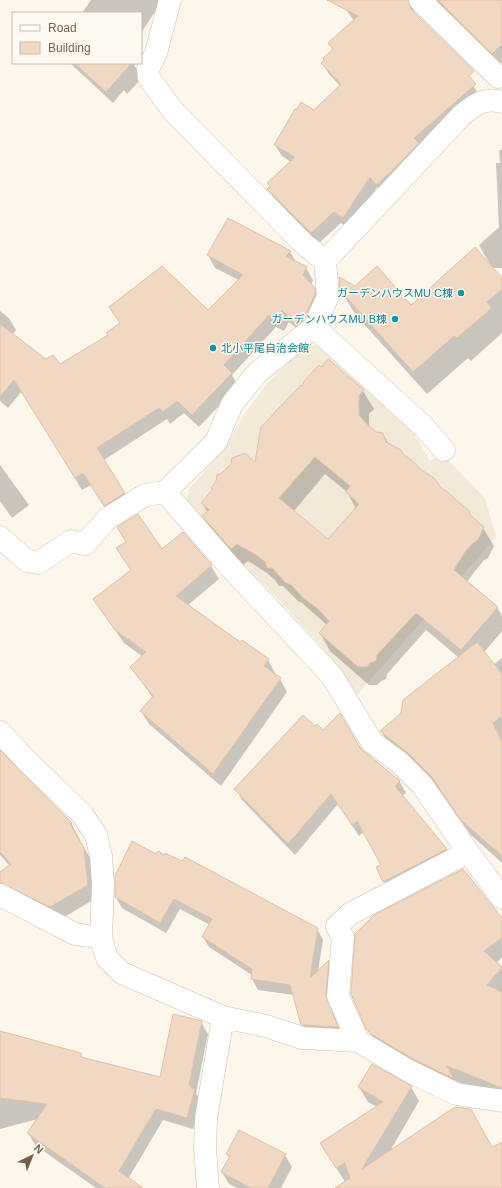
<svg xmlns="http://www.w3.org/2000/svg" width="502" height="1188" viewBox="0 0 502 1188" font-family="Helvetica,'Noto Sans JP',sans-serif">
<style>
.residential{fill:#f3e9d9}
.shadow{fill:#0003;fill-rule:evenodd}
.building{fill:#f0d8c3;stroke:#e2c0a4;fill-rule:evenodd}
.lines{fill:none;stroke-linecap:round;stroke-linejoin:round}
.street-casing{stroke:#cebfb0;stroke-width:23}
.street{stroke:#fff;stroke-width:22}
.culture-dot{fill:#0f9aa8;stroke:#fefaf1;stroke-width:1.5}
.labels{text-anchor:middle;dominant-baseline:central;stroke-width:3;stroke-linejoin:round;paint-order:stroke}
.culture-label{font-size:11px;fill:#0d838f;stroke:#fefaf1;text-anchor:end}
</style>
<rect width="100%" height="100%" fill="#fcf6eb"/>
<!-- residential -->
<path class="residential" d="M318,345L368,390L393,415L405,418L430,461L442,454L485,498L496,537L357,695L321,646L279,600L186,506L189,489L225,448L244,415L267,383L306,346Z"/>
<!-- shadow -->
<path class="shadow" d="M91,0H158L160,4L141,33V13H82Z
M349,0H422L414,8V12L470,80L477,92V100L383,196L377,187L349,229L341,223L318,244L275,200L268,189L271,187L268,183L291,162L282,156L275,145L340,86L329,74L322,63L333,50L329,44L354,21L345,8Z
M432,0H502V62L499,64Z
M70,63H133L142,78L127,94L124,90L113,103Z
M499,150H502V268H492L502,279V333L471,361L468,358L427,394L355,314L341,290L355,287L411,306L489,263L479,245L499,227L496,163H500Z
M290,252L296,262L306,268L313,280L311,285L321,301L305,336L289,322L284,331L276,327L232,375L238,386L199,427L184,413L170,424L167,419L104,460L131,505L111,518L91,485L82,490L22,391L8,408L0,401V311L9,318L16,330L12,335L46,360L59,366L208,311L239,280L215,268L208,255Z
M363,391L374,409L369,414V427L376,433L383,434L389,444L468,511L473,519L483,528L494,546L488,558L484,560L475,571L467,582L497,607L502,616V631L471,668L426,630L387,674L386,679L381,681L377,685H369L330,651L320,633L327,625L302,603L298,601L283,586H279L275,580L267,573L248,561L242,566L214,534L203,516L208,513L202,503ZM325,474L347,492L356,509L328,541L294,511Z
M0,465L29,505L12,518L0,501Z
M183,533L211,566L219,579L187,606L268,660L275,673L274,675L280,679L287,692L221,786L149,724L141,711L153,698L131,667L143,657L124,643L94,599L132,571L125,561L162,550Z
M502,658V863L471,835L440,791L418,769L389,745L381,731L414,730Z
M315,728L361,749L400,782L406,793L402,796L446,850L452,861L391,893L377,868L382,865L364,832L359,836L338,804L295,855L242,800L236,789Z
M0,751L71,823L92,862L95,899L59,920L0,891V873L10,866L0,855Z
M157,855L317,929L323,940L318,971L328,961L334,971L331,1007L343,1038L308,1035L302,1024L294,995L258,990L252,979V975L209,947L203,937L210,925L180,909L166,933L122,908L116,897Z
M502,919V958L496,963L502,969V1099L453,1080L460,1092L376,1043L367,1028Z
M201,1022L208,1034L196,1093L201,1102L193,1129L163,1120L128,1179L141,1188H96L35,1145L28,1133L38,1119L0,1129V1031L81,1054L83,1058L161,1078Z
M359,1087H411L419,1101L389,1153L492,1149L502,1143V1188H349L321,1144L377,1107L368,1102Z
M227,1154L285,1155L292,1167L281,1188H237L229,1184L222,1172L230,1159Z"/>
<!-- building -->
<path class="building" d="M327,0H408L411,9L474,71L469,76L476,84L414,138L419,143L391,172L376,185L370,177L343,218L334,212L311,233L267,189L270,186L267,183L295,157L274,145L295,109H297L301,102L314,110L341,84L321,63L324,60L323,58L333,49L328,43L358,16Z
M438,0H502V44L492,54Z
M74,63H132L106,92Z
M228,218L291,251L286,256L307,267L303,275L315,288V294L304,319L297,325L282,310L277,319L269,315L224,365L232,373L192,415L177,401L163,412L159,408L97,448L125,493L104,506L83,473L75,478L14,380L0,397V324L46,359L53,355L60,364L108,335L106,333L120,323L109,307L162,266L208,310L243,275L207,255Z
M475,247L502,278V289L487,302L492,308L457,338L454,336L413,372L340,290L339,277L355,286L377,266L411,305Z
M328,359L364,390L359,396V415L367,424L376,432L383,433L386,442L401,450L402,453L416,464L420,469L434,478L443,490H445L469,511L470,515L484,527L478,540L473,543L465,552L454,570L498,607L461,650L416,613L377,655L376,661L370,663L367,667H358L319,633L329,621L317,608L304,599L291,585L286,583L272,568H267L265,562L256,555L237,544L231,549L202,516L209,510L201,503L213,489L211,488L216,481L217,475L222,473L231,464L232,458L245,453L255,462L261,427L300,386L303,385L304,381L319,365L321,367ZM315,457L350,486L346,492L359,504L328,539L279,498Z
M138,514L162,549L183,532L212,565L176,596L240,642L242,640L269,659L264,666L281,678L213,774L140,711L153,696L130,667L146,652L115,630L93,599L131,570L116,548L126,542L117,527Z
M477,642L502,674V716L493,723L502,742V856L461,820L431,776L409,754L380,731L401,713L403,700Z
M340,713L361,749L400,781L395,786L447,849L383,882L376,867L381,865L357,821L352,825L331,794L288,844L234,789L303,715L315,726L317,724L323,730Z
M0,750L72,823L70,824L84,848L88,885L50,907L0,883V872L11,864L0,852Z
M132,841L156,854L158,851L164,855L165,853L182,861L185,857L318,928L310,978L329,960L326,995L338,1027L301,1025L290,985L251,979L252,969L202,937L212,919L174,899L160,923L115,897V876Z
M463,869L502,918V938L484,951L502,967L487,985L502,992V1088L447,1066L454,1079L415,1060L371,1034L366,1029L351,994L355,934L374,915Z
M173,1014L202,1021L189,1085L192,1086L191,1088L195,1089L187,1118L156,1109L119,1171L143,1188H105L27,1133L47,1104L0,1098V1031L81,1053V1057L160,1077Z
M372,1064L412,1086L362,1169L455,1107L471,1109L492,1147L502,1142V1188H335L350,1178L345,1163L336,1168L320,1143L383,1102L358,1087Z
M239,1130L286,1154L268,1188H251L221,1172L230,1156L226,1154Z"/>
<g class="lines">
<defs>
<path id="street" d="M420,0L498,77
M325,261L462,115C476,104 484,97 502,102
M314,327L423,426L444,450
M165,492L230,567L332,676L372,742L400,763L422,785L468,852L502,898
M0,537L27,561L38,563L71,541L85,544L108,518L145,495L165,492L216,442L232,404L257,373L314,327L328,296L325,261L304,244L173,111L149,78L148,69L156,53L170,0
M0,732L27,761L82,814L96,835L101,856L103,884L101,938L107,958L122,973L223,1017L266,1026L302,1038L358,1041L409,1071L456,1094L502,1101
M0,895L75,934L101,938
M358,1041L338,996L343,938L337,926L350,914L468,852
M208,1188L205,1149L206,1118L223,1017"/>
</defs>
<!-- street casing -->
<use href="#street" class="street-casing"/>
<!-- street -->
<use href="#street" class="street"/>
</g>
<!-- markers -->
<g class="culture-dot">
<circle cx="461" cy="293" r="4"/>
<circle cx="395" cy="319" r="4"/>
<circle cx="213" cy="348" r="4"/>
</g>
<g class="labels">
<!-- culture labels -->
<g class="culture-label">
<text x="453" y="293">ガーデンハウスMU C棟</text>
<text x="387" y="319">ガーデンハウスMU B棟</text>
<text x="221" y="348" text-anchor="start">北小平尾自治会館</text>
</g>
</g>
<!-- legend -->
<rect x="12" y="12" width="130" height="52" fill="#fefaf1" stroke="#c8bcb0"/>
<rect x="20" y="25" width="20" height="6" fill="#ffffff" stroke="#c8bcb0"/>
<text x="48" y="32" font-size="12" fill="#775f4e">Road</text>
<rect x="20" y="42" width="20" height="12" fill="#f0d8c3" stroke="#c8bcb0"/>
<text x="48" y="52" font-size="12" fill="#775f4e">Building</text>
<!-- north arrow -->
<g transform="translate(32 1156) rotate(43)" stroke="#fefaf1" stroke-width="3" paint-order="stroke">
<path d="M0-3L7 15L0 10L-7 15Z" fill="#775f4e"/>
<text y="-6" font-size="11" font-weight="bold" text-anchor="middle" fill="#775f4e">N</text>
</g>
</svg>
